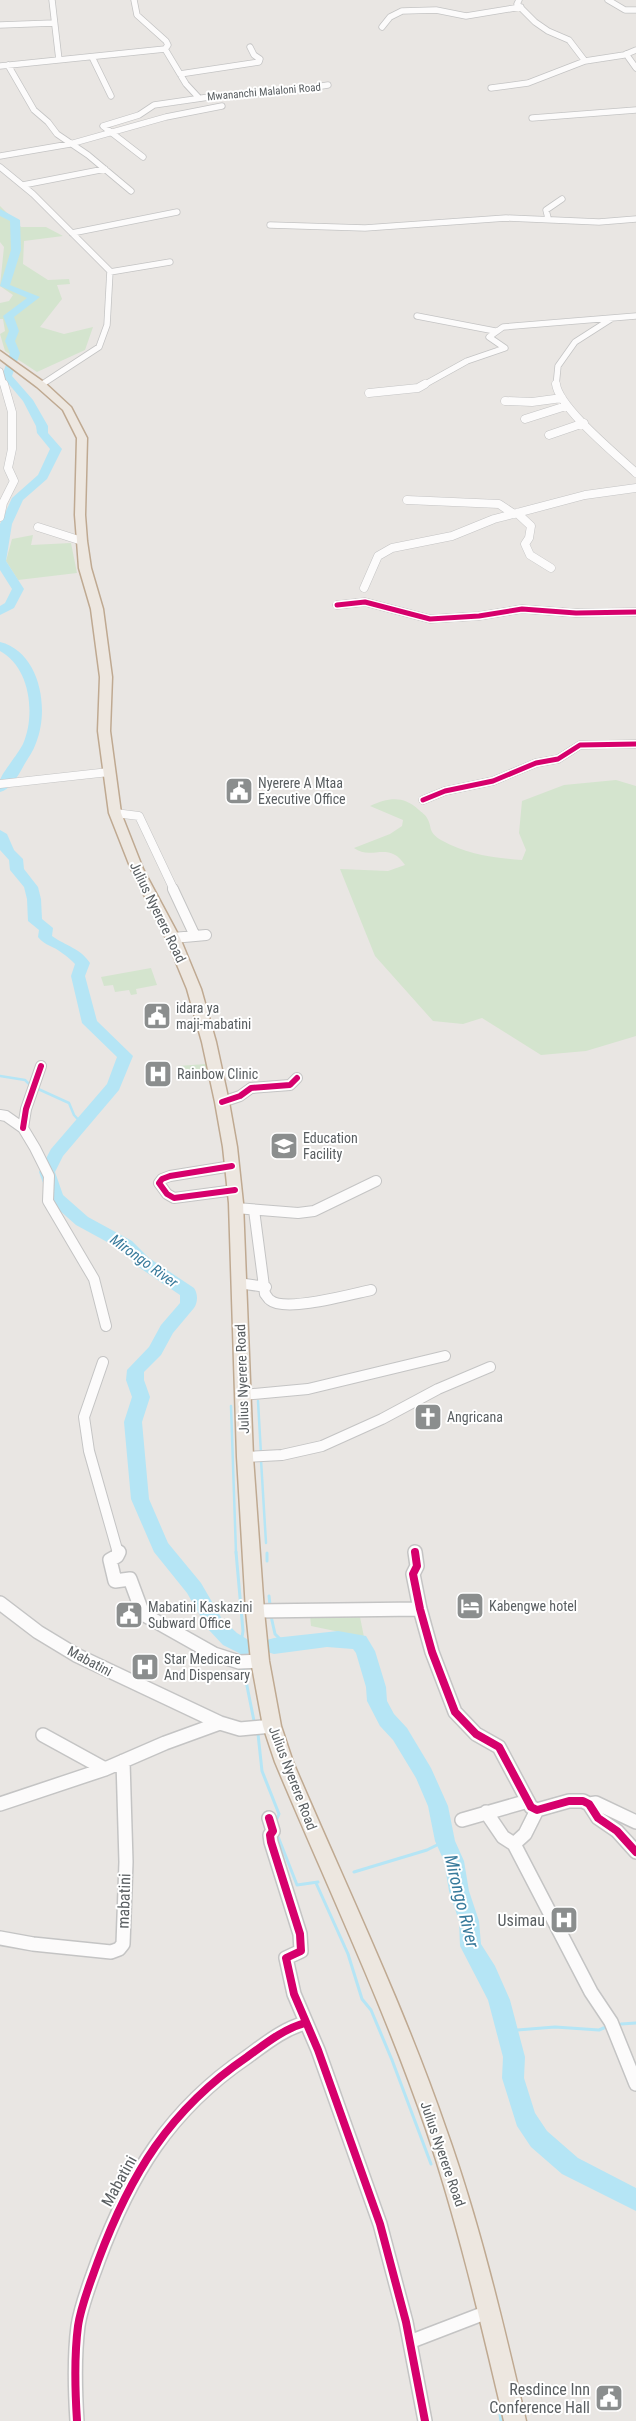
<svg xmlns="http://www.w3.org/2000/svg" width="636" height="2421" viewBox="0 0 636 2421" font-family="'Roboto Condensed',sans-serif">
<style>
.green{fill:#d4e4ce}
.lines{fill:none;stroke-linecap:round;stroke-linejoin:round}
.stream-far1{stroke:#b5e5f5;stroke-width:2.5}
.stream{stroke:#b5e5f5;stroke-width:3}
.river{fill:#b5e5f5;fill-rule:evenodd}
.minor-far3-casing{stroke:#c4c4c4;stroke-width:7}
.minor-far2-casing{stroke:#c4c4c4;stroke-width:9}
.minor-far1-casing{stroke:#c4c4c4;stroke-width:12}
.minor-casing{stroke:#c4c4c4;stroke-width:16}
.highway-casing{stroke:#bfa991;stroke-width:3}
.minor-far3{stroke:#fcfbfb;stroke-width:5.5}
.minor-far2{stroke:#fcfbfb;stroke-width:8}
.minor-far1{stroke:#fcfbfb;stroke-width:10}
.minor{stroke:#fcfbfb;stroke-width:13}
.highway{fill:#ede7e0;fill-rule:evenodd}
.cycleway-far2-casing{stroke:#fff;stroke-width:8}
.cycleway-far1-casing{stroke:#fff;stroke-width:9}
.cycleway-casing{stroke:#fff;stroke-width:11}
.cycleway-far2{stroke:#d6006c;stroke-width:5}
.cycleway-far1{stroke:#d6006c;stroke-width:6}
.cycleway{stroke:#d6006c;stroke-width:8}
.labels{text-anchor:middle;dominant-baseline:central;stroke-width:4;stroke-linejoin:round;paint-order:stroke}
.far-street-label{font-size:11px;fill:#595e61;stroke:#fff}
.poi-label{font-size:14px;fill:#595e61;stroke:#fff;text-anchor:start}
.street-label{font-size:14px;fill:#595e61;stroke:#fff}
.water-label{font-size:15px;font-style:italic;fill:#397b9c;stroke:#fff}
.near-street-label{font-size:16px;fill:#595e61;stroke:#fff}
.near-poi-label{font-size:16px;fill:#595e61;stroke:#fff;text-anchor:end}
.near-water-label{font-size:18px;font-style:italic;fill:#397b9c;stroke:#fff}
</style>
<rect width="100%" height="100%" fill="#e9e6e3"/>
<!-- green -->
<path class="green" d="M0,206L21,227H46L63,236L24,241L23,264L48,280L69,279L70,284L57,285L62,299L40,327L64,334L93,327L85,350L37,372L5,351L0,334L5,331L3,319H0V303L9,301L13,295L0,286L4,247L0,242Z
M33,535L31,545L71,543L77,573L18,580L6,561L12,539Z
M616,780L636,786V1036L586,1051L541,1055L482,1018L463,1024L433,1021L375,956L340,869L388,871L405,865C389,840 371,861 354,848L390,834L402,826L403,820L370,806C388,798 403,795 419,810C421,812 426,815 427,818C433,828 427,831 441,840C466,854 493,858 522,860L526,850L519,833L522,801L564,785Z
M151,968L157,985L136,989L137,994L131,995L129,990L115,992L113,985L104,986L101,977Z
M206,1064L209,1075L179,1078L177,1066Z
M310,1615L360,1617L364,1637L311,1626Z"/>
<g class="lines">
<!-- stream-far1 -->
<path class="stream-far1" d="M0,1076L25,1080L31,1086
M36,1088L69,1103L74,1115L83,1125
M258,1401L261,1454
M231,1406L236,1553
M261,1460L266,1543"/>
<!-- stream -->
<path class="stream" d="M267,1553V1561
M269,1596L270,1605
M271,1616L275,1634L286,1645
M236,1643L242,1637L243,1631L236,1552
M240,1646L242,1659
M243,1666L254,1721
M258,1734L262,1771L279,1814L276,1821
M277,1834L297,1885L318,1882
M354,1872L427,1850L445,1841
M316,1883L348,1954L362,1999L371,2010L392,2060L431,2164
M621,2024L636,2023
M506,2031L555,2027L599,2030L606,2027
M500,2415L501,2421"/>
<!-- river -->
<path class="river" d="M0,209L20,220L21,250L10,285L40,297L14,317L19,331L15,341L20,353L12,376L33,400L48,426V433L62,449L47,479L23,500L12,524L6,561L24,589L14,608L0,615V606L5,603L12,589L0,570V524L12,498L38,475L50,449L37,433L36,426L23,401L2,376L10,353L5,341L9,331L3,316L27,298L0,286L11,250L10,221L0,216Z
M0,642C40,652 50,709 36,743C33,752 27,759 23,767C18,776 10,790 0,792C0,789 0,783 0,780C2,773 18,754 23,744C36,714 30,667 0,651Z
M0,830L7,834L14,850L23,859L24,869L38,887L41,899L42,919L53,928L52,936C66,946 80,948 90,963L85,976L97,1021L133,1056L119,1090L63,1156L55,1172L63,1195L88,1217L132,1241L149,1258L194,1288C198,1294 198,1302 194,1308L173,1333L161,1355L144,1372V1380L150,1397L142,1422L149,1499L168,1543L201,1583L222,1619L237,1633L250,1641L253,1647L250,1653L243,1655L223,1645L208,1629L187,1593L154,1552L131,1499L124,1422L132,1397L126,1380L127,1370L149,1347L161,1325L180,1303V1295L137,1266L120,1249L76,1225L50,1202L39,1172L51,1149L107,1084L117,1057L82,1023L71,976L75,964C71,960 67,956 62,953C54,946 45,946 38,937L39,930L28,921L27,899L24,887L10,870L9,860L0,850Z
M338,1631L366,1636L375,1651L386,1687L387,1701L394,1714L407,1728L431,1768L448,1806L455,1841L464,1861L469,1891L479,1921L481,1944L495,1966L510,2000L525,2057L524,2078L535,2113L547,2131L578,2158L636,2188V2211L562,2174L531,2147L517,2126L502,2078L503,2057L488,2000L460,1946L459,1921L449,1891L444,1861L435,1841L428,1806L416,1778L393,1740L380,1726L367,1701L366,1687L356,1653L353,1649L327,1647L274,1654L267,1652L264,1646L267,1640L274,1638Z"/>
<defs>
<path id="minor-far3" d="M52,0L59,60
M519,0L517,4L535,22L548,31L569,40L585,61
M608,0L625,10H636
M0,25L54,23
M382,27L390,17L402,11L436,10L466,16L521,7
M165,49L186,84L199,98
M626,54L636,68
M92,57L111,96
M8,65L34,110L48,122L57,134L88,155L131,191
M0,66L165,49L168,45L166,41L137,15L134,0
M180,74L259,62L260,59L254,55L250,47
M491,88L528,83L585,61L624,55L636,50
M532,118L636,110
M0,156L70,144L166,117L222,106
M143,157L103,126L139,115L154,105L223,95L284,92L328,85
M0,167L33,194L110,271L107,325L99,347L41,385
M23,185L105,169
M548,218L546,210L562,199
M270,225L365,228L506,218L599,222L636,219
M72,233L177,212
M110,272L170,262
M417,316L495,331
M0,371L4,386
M422,386L467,361L505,348L489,337L503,327L636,316
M556,386L558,366L575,342L611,319"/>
<path id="minor-far2" d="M556,384C559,408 617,455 636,473
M369,393L418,388L425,384
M505,401L532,402L562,398
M525,419L566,406
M549,435L584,423
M407,500L499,504L514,514
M517,513L531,526L529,538L525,544L530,555L551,568
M0,517L3,503L14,481L8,468L12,449V412L4,384
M38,527L82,541
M364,588L378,556L392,548L452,536L494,519L585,495L636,488
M337,605L365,602L430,619L479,616L522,609L576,613L636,612
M0,784L109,772
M423,800L445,791L493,781L536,763L558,759L580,745L636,744
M115,813L139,816L174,890"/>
<path id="minor-far1" d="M173,889L195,936
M173,938L206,935
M222,1102L240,1096L251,1088L290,1085L297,1078
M0,1115L6,1116L23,1128L35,1148L49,1176L48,1201L94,1279L106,1326
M23,1128L26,1109L41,1066
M232,1166L170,1176L162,1179L159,1183L167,1194L174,1198L235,1190
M236,1208L298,1213L314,1211L376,1181
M254,1210L265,1294C267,1296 268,1299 270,1300C285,1313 352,1294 371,1290
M238,1283L266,1287
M103,1362L84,1417L89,1451L118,1553
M243,1395L308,1389L445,1356
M245,1457L282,1455L322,1446L382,1419L438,1389L490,1367"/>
<path id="minor" d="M119,1552L117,1556L110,1560L115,1581L130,1579L143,1614L214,1654L239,1662L260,1661
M415,1552L417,1566L413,1574L420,1609L432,1652L455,1712L476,1734L499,1747L531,1807L537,1810L569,1801H583L589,1804L598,1818L617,1831L636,1852
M0,1603L38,1632L76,1655L220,1723L240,1729L272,1726
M255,1611L420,1609
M43,1735L105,1769
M0,1804L105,1769L165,1743L220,1723
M589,1804L596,1803L636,1822
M537,1810L525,1834L514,1844L591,1992L611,2022L636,2084
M486,1812L503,1837L514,1844
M269,1818L273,1831L270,1835L271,1842L300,1934L301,1951L286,1958L294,1994L318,2050L380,2224L406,2322L425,2421
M462,1820L528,1801
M0,1938L33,1944L111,1952L119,1949L123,1944L126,1862L123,1761
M412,2341L490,2311
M77,2421C75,2390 74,2357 78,2326C81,2305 91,2281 98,2261C130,2175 169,2110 247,2057C265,2044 283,2029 305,2023"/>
<path id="highway" d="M0,351L45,383L71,407L87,438L85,515L87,541L91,568L103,609L112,677L110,731L121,813L143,869L180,938L201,989L216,1042L229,1102L237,1147L243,1203L253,1457L264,1611L269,1661L281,1726L293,1762C345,1884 403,2004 446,2129C480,2224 503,2323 526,2421H504C481,2323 458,2224 426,2129C383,2004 326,1884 275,1762L263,1726L251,1661L246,1611L237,1457L229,1203L223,1147L215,1102L202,1042L187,989L166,938L131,869L109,813L98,731L100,677L91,609L79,568L77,541L75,515L77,438L63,410L37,387L0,359Z"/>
</defs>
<!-- minor-far3 casing -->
<use href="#minor-far3" class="minor-far3-casing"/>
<!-- minor-far2 casing -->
<use href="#minor-far2" class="minor-far2-casing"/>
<!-- minor-far1 casing -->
<use href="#minor-far1" class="minor-far1-casing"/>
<!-- minor casing -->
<use href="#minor" class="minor-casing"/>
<!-- highway casing -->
<use href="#highway" class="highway-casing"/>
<!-- minor-far3 -->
<use href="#minor-far3" class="minor-far3"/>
<!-- minor-far2 -->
<use href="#minor-far2" class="minor-far2"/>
<!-- minor-far1 -->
<use href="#minor-far1" class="minor-far1"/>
<!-- minor -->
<use href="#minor" class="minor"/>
<!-- highway -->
<use href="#highway" class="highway"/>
<defs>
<path id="cycleway-far2" d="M337,605L365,602L430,619L479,616L522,609L576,613L636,612
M423,800L445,791L493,781L536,763L558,759L580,745L636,744"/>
<path id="cycleway-far1" d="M222,1102L240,1096L251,1088L290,1085L297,1078
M23,1128L26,1109L41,1066
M232,1166L170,1176L162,1179L159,1183L167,1194L174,1198L235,1190"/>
<path id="cycleway" d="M415,1552L417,1566L413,1574L420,1609L432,1652L455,1712L476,1734L499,1747L531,1807L537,1810L569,1801H583L589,1804L598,1818L617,1831L636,1852
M269,1818L273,1831L270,1835L271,1842L300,1934L301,1951L286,1958L294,1994L318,2050L380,2224L406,2322L425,2421
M77,2421C75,2390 74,2357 78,2326C81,2305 91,2281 98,2261C130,2175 169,2110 247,2057C265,2044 283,2029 305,2023"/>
</defs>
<!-- cycleway-far2 casing -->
<use href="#cycleway-far2" class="cycleway-far2-casing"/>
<!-- cycleway-far1 casing -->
<use href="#cycleway-far1" class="cycleway-far1-casing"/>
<!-- cycleway casing -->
<use href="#cycleway" class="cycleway-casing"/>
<!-- cycleway-far2 -->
<use href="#cycleway-far2" class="cycleway-far2"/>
<!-- cycleway-far1 -->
<use href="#cycleway-far1" class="cycleway-far1"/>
<!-- cycleway -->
<use href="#cycleway" class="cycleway"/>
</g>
<!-- icons -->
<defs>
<symbol id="civic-square" viewBox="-11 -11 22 22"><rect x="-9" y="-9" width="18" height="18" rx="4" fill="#8b8e8e" stroke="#fff"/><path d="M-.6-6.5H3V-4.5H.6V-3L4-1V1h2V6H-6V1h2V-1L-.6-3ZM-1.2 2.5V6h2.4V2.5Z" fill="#fff"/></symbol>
<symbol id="hospital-square" viewBox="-11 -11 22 22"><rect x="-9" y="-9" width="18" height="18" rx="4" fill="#8b8e8e" stroke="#fff"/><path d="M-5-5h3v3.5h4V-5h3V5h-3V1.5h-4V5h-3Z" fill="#fff"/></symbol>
<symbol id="school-square" viewBox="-11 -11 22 22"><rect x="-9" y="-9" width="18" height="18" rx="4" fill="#8b8e8e" stroke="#fff"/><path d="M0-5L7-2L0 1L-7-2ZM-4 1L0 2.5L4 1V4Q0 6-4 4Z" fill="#fff"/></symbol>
<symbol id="church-square" viewBox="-11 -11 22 22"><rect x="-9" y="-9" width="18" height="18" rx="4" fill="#8b8e8e" stroke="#fff"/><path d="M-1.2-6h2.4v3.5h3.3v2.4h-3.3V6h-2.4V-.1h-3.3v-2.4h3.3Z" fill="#fff"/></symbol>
<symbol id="hotel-square" viewBox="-11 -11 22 22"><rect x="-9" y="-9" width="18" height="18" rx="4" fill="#8b8e8e" stroke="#fff"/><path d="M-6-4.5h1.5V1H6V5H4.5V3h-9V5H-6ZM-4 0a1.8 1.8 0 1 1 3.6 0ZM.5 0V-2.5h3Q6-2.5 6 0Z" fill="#fff"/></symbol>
</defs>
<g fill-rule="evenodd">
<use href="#civic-square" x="223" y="775" width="32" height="32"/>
<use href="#civic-square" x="141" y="1000" width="32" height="32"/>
<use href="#hospital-square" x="142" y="1058" width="32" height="32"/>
<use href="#school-square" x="268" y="1130" width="32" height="32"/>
<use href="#church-square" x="412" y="1401" width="32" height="32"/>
<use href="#hotel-square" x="454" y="1590" width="32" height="32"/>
<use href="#civic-square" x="113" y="1599" width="32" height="32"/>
<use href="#hospital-square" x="129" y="1651" width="32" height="32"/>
<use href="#hospital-square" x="548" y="1904" width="32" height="32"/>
<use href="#civic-square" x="593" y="2382" width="32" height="32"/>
</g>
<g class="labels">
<!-- far-street labels -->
<g class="far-street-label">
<text transform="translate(264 92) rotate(-5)">Mwananchi Malaloni Road</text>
</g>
<!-- poi labels -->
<g class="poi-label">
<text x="258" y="783">Nyerere A Mtaa<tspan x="258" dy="16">Executive Office</tspan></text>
<text x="176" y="1008">idara ya<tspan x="176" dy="16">maji-mabatini</tspan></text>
<text x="177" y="1074">Rainbow Clinic</text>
<text x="303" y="1138">Education<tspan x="303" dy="16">Facility</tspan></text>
<text x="447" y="1417">Angricana</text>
<text x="489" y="1606">Kabengwe hotel</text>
<text x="148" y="1607">Mabatini Kaskazini<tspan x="148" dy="16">Subward Office</tspan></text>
<text x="164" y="1659">Star Medicare<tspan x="164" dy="16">And Dispensary</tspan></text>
</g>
<!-- street labels -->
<g class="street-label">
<text transform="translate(158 912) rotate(64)">Julius Nyerere Road</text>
<text transform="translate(242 1379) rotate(-92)">Julius Nyerere Road</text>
<text transform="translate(90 1661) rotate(28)">Mabatini</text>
<text transform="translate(293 1778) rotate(69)">Julius Nyerere Road</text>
<text transform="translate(443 2154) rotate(71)">Julius Nyerere Road</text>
</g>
<!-- water labels -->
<g class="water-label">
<text transform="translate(144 1261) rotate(36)">Mirongo River</text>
</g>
<!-- near-street labels -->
<g class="near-street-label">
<text transform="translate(124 1901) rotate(-88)">mabatini</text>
<text transform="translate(119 2181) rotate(-61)">Mabatini</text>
</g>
<!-- near-poi labels -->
<g class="near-poi-label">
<text x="545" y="1920">Usimau</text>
<text x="590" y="2389">Resdince Inn<tspan x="590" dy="18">Conference Hall</tspan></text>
</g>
<!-- near-water labels -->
<g class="near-water-label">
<text transform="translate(462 1901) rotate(76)">Mirongo River</text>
</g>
</g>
</svg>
